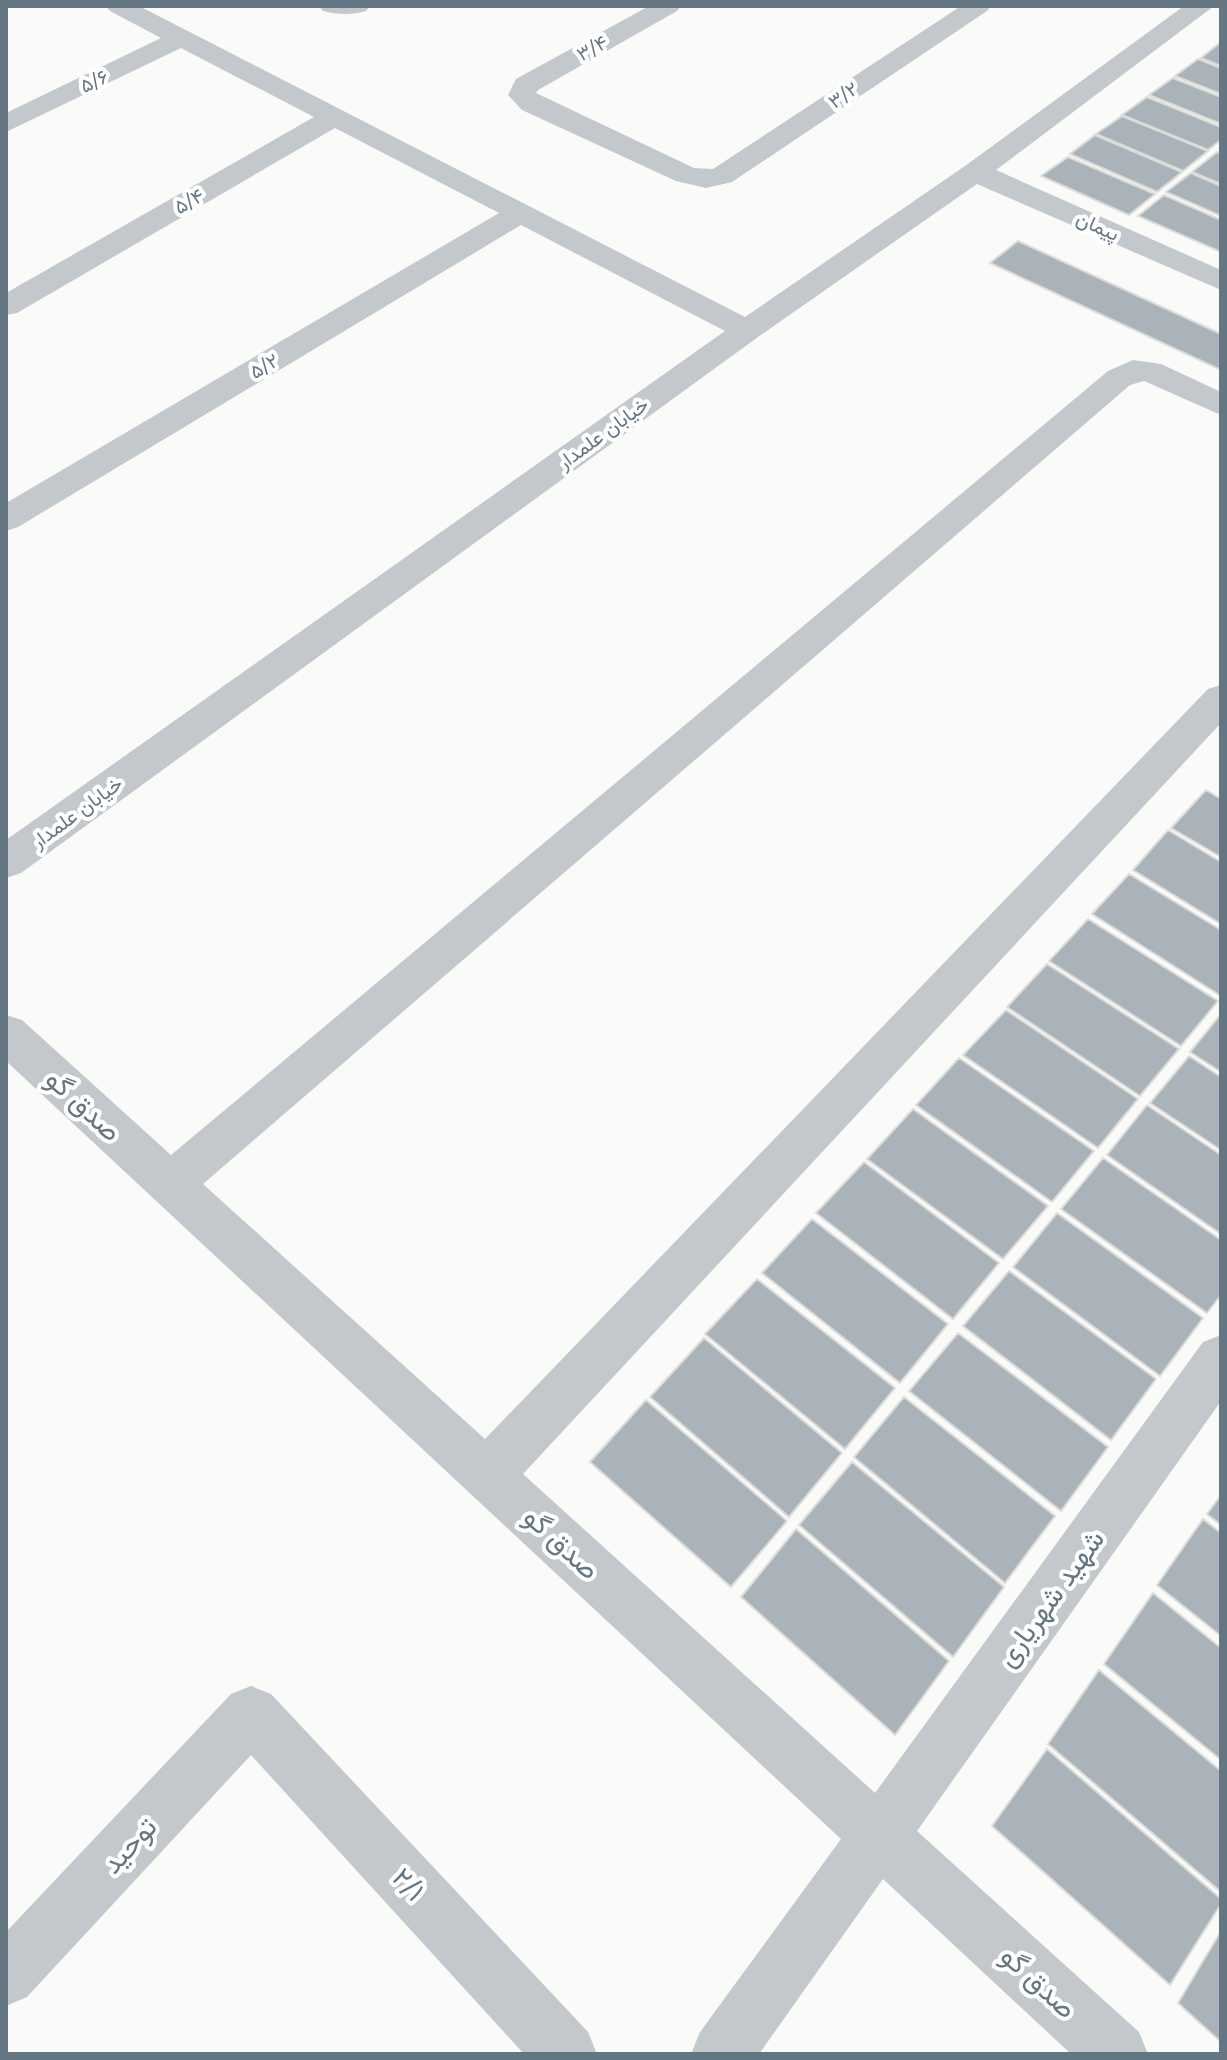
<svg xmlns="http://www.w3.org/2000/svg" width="1227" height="2060" viewBox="0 0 1227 2060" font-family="Inter,Vazirmatn,sans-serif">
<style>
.building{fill:#aab3b9;stroke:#dcdcda;stroke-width:2}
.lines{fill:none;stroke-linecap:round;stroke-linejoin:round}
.minor{fill:#c3c8cc;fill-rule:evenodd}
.labels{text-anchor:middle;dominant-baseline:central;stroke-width:8;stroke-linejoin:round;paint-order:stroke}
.far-street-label{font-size:20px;fill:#657683;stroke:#fff}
.near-street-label{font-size:28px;fill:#657683;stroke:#fff}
</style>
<rect width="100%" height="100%" fill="#fafaf8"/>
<!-- building -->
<path class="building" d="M1221,42V66L1201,58Z
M1198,59L1221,68V94L1175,76Z
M1173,78L1221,97V124L1149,95Z
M1147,97L1221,127V140L1208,150L1122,115Z
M1122,116L1208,151L1183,171L1096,134Z
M1095,135L1182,172L1157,192L1070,154Z
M1217,152L1221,154V184L1192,172Z
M1068,157L1155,194L1129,215L1041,176Z
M1191,173L1221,186V216L1166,192Z
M1164,195L1221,220V252L1138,216Z
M1018,241L1221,334V370L990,263Z
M1206,790L1221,799V857L1171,828Z
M1168,830L1221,862V924L1133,870Z
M1129,874L1221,930V996L1092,914Z
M1088,919L1218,1001L1181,1046L1049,961Z
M1047,964L1179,1049L1140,1096L1007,1007Z
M1006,1010L1138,1099L1098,1148L963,1055Z
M1221,1014V1072L1190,1052Z
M1189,1056L1221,1077V1150L1150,1103Z
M959,1058L1094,1151L1052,1202L916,1105Z
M1147,1105L1221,1155V1234L1107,1155Z
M913,1109L1048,1206L1003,1259L867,1159Z
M1103,1158L1221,1240V1295L1207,1313L1061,1209Z
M864,1162L999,1263L953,1319L816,1213Z
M1057,1213L1203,1318L1160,1376L1013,1267Z
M812,1219L948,1324L900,1383L762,1273Z
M1009,1271L1156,1379L1111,1440L963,1326Z
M757,1279L895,1388L845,1449L705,1334Z
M958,1333L1108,1447L1061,1511L909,1391Z
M704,1338L842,1453L789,1517L650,1397Z
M904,1397L1055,1516L1005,1583L854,1457Z
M646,1400L787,1521L731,1587L590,1462Z
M852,1462L1004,1587L953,1657L799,1525Z
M1221,1495V1525L1207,1514Z
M1203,1519L1221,1533V1636L1157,1585Z
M796,1529L949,1661L895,1735L741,1597Z
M1153,1593L1221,1648V1760L1104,1664Z
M1099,1670L1221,1771V1892L1048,1744Z
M1047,1749L1221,1899V1904L1170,1985L992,1826Z
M1221,1931V2042L1178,2003Z"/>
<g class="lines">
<!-- minor -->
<path class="minor" d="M106,6H139L745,317L965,166L1184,6H1214L996,170L1221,270V290L977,184L758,337L21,873L6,878V840L725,331L521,225L18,527L6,531V503L499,213L335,128L17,313L6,315V293L314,117L181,48L6,132V113L161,38L110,11Z
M319,6H370L366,11C352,15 337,15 323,11Z
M649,6H681L677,11L538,90L536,93L694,168L713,169L961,6H991L987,11L732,182L706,188L676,181L522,110L508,95L516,79Z
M1133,360L1161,364L1221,392V415L1144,381L1130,385L203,1184L485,1439L1208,689L1221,685V723L523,1474L875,1793L1203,1342L1221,1335V1401L917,1831L1139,2032L1148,2054H1071L883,1879L759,2054H691L700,2032L841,1839L6,1061V1015L22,1020L171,1155L1108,371Z
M251,1686L271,1694L588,2032L597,2054H524L251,1755L27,1997L6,2006V1932L231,1694Z"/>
</g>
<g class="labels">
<!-- far-street labels -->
<g class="far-street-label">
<text transform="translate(592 48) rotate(-29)">۳/۴</text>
<text transform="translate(94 81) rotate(-26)">۵/۶</text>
<text transform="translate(843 95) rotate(-34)">۳/۲</text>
<text transform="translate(189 201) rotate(-30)">۵/۴</text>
<text transform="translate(1098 226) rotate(24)">پیمان</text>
<text transform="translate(264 366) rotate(-31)">۵/۲</text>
<text transform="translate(603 433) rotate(-36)">خیابان علمدار</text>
<text transform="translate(77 812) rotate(-36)">خیابان علمدار</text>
</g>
<!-- near-street labels -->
<g class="near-street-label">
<text transform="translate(84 1105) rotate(43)">صدق گو</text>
<text transform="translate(562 1543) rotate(43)">صدق گو</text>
<text transform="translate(1050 1598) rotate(-54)">شهید شهریاری</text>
<text transform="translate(129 1845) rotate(-47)">توحید</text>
<text transform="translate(409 1884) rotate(47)">۲/۱</text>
<text transform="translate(1039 1982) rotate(43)">صدق گو</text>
</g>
</g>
<!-- border -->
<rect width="1227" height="2060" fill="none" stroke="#657683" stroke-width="16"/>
</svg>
